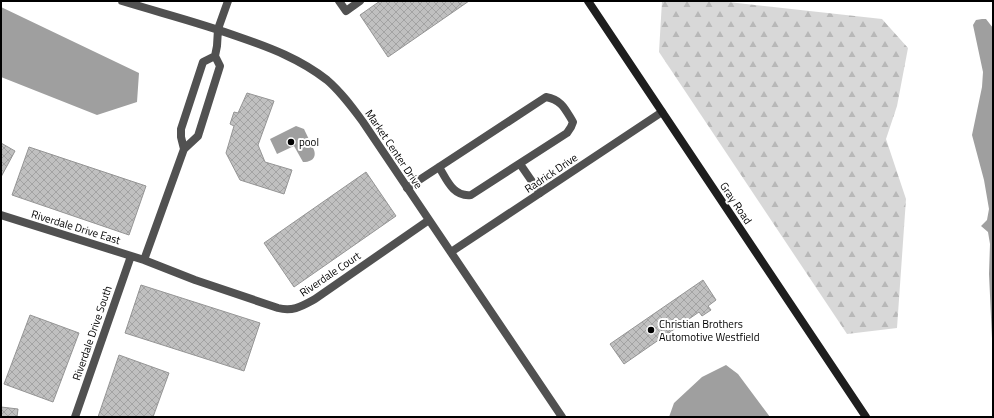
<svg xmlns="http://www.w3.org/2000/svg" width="994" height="418" viewBox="0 0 994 418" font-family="'Titillium Web',sans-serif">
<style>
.forest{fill:url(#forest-firs)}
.water{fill:#9f9f9f}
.building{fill:url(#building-cross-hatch);stroke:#959595}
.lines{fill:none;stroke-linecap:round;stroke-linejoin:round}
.lane{stroke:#515151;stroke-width:8}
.street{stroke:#515151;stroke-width:8}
.secondary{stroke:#1e1e1e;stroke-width:8}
.poi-dot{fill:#000;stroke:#fff;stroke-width:1.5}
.labels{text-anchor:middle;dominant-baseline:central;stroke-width:4;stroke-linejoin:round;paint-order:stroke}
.poi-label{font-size:11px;fill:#000;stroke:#fff;text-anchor:start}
.street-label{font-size:11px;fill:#000;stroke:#fff}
</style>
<defs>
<pattern id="forest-firs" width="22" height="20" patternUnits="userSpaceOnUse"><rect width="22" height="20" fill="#d8d8d8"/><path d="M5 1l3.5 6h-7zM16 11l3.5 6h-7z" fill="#b8b8b8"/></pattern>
<pattern id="building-cross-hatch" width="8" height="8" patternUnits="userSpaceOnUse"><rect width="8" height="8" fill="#c0c0c0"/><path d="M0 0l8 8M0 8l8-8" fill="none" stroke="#a3a3a3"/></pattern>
</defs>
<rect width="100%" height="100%" fill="#fff"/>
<!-- forest -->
<path class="forest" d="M662,1H719L882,19L908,48L897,106L886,139L906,199L897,328L847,334L659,52Z"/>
<!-- water -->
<path class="water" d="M1,7L139,73L137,102L97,115L1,77Z
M982,19H986L993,28V360L989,274L990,244L988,232L981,226L987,220L989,209L984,180L972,135L982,87L983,72L973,25L976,20Z
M296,126L304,129L314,150C317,159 310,162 303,162L294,146L277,154L270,139Z
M726,365L738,374L770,417H669L674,403L702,377Z"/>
<!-- building -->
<path class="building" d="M380,1H469L388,57L360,15Z
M247,93L274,101L258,145L265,162L292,170L284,194L240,180L226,153L234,126L230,124L234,112L238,113Z
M1,143L15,151L1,177Z
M29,147L146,186L129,235L12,195Z
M366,172L396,216L294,287L264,243Z
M703,280L716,300L708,306L711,310L702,316L699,312L624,364L610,344Z
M141,285L260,323L244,371L125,333Z
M30,315L79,333L53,402L4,384Z
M119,355L169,373L153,417H98Z
M1,407L18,409L17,417H1Z"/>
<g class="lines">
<!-- lane -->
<path class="lane" d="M520,164L540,193
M407,188L546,97C562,100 565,109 573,122L571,127L567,133L471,195C453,197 447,180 439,167"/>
<!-- street -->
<path class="street" d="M122,1C161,13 201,23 239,37C271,48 300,59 327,80C341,92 352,107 363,122L562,417
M339,1L346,11L360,1
M184,149L181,137V129L203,62L215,56
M1,215L144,260L195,280L278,308C293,312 302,306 315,299L429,220
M451,252L662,112
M144,260L184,149L198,136L220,66L215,56L217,46L218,29L228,1
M75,417L131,256"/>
<!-- secondary -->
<path class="secondary" d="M588,1L866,417"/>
</g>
<!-- markers -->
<g class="poi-dot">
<circle cx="291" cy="142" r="4"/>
<circle cx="651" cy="330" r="4"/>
</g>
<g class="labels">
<!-- poi labels -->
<g class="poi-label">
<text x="299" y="142">pool</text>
<text x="659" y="324">Christian Brothers<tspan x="659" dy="13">Automotive Westfield</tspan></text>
</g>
<!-- street labels -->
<g class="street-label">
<text transform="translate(394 149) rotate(56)">Market Center Drive</text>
<text transform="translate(551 173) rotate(-34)">Radrick Drive</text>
<text transform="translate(736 203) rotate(56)">Gray Road</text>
<text transform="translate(76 227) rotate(17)">Riverdale Drive East</text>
<text transform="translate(330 274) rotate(-34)">Riverdale Court</text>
<text transform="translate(92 333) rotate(-71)">Riverdale Drive South</text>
</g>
</g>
<!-- border -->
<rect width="994" height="418" fill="none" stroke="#000000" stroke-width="4"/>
</svg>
